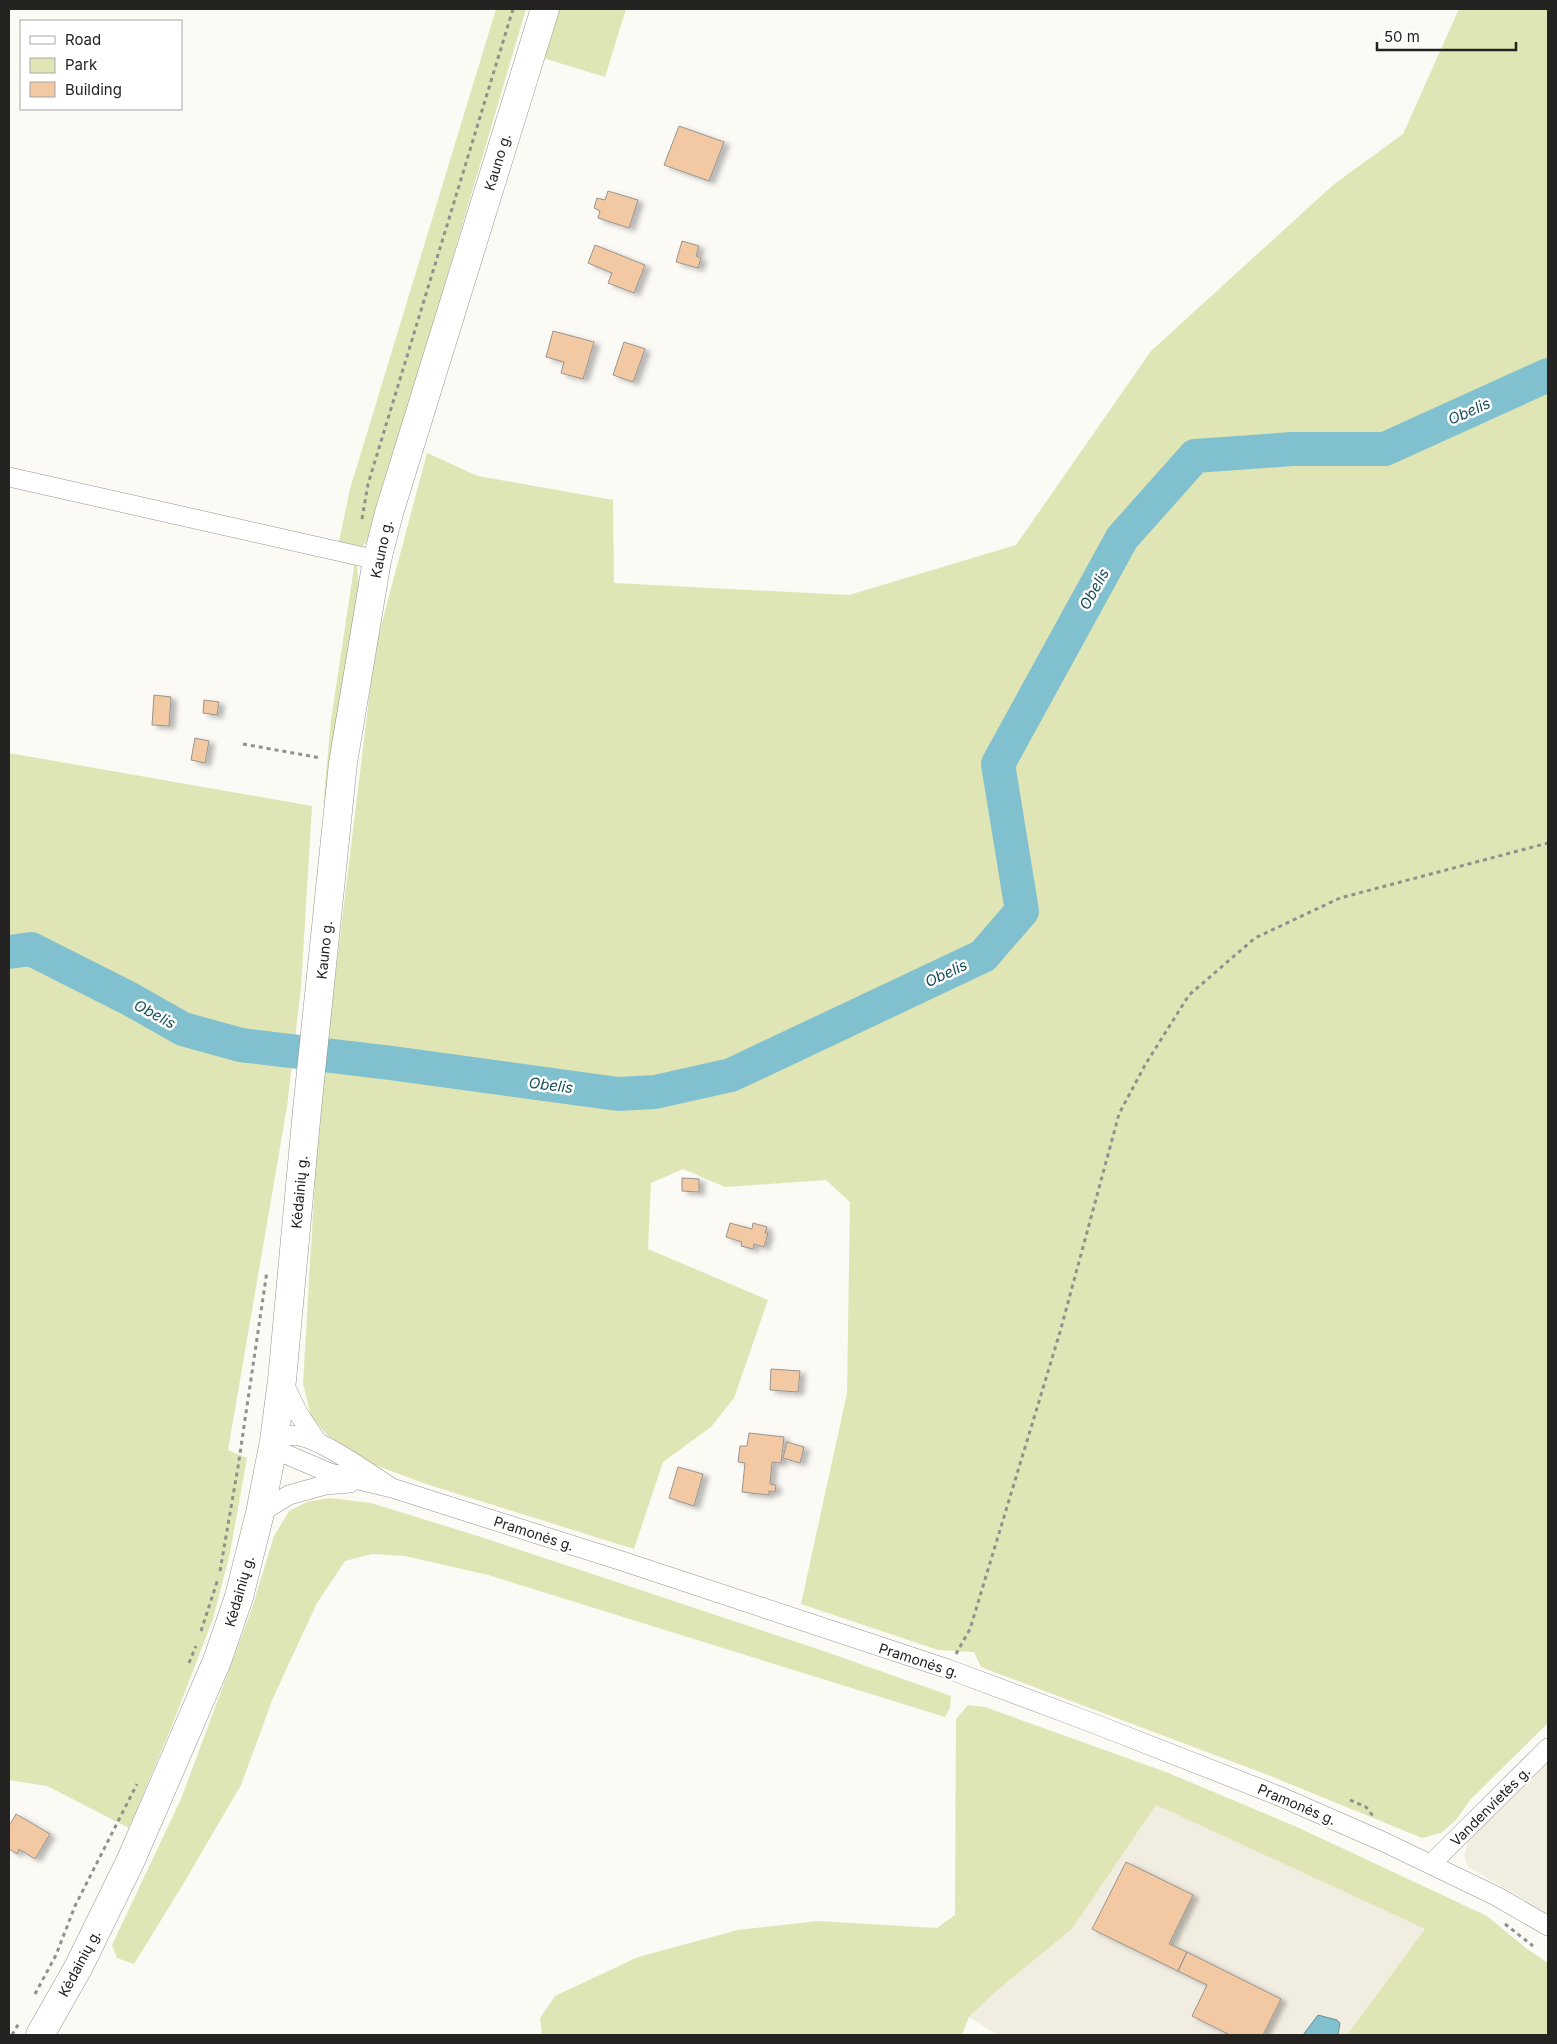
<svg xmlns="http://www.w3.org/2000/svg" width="1557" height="2044" viewBox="0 0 1557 2044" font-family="Inter,sans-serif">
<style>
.built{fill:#f2ede1}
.green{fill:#e0e5b5}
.water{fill:#80c0cf;stroke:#64919b}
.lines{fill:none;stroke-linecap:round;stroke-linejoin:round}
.river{stroke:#80c0cf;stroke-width:34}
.building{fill:#f2c9a3;stroke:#989490;filter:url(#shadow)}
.minor-casing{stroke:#95948f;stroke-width:20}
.secondary-casing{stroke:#95948f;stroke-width:29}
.path{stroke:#92908d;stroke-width:3;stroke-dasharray:4 4;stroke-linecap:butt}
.minor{stroke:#fff;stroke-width:19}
.secondary{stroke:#fff;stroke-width:28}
.labels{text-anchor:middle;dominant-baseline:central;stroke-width:5;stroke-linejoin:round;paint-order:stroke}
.street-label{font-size:14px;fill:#242322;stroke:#fff}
.water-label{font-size:15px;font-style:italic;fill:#174e5a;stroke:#fff}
</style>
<defs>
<filter id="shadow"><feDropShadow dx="5.5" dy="3" stdDeviation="2.5" flood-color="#0004"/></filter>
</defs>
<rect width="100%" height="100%" fill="#fcfaf5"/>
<!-- built -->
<path class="built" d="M1548,1758V1914L1467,1866L1464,1855L1469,1839Z
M1156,1805L1425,1929L1347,2035H998L969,2017L995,1992L1072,1929Z"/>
<!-- green -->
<path class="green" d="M496,9H526L379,508L369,539L356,554L359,588L323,808L331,720L356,554L337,551L350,489Z
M558,9H626L605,77L543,58Z
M1459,9H1548V1723L1470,1800L1456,1820L1441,1833L1422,1838L1273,1777L981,1667L974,1652L938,1650L801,1604L847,1393L850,1202L826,1180L725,1187L683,1169L651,1183L648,1249L768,1300L734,1398L711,1427L663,1462L634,1549L426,1484L367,1462L328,1436L311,1416L303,1384L319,1110L375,649L427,453L478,476L613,500L614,583L849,595L1016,545L1151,351L1333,185L1403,134Z
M9,753L312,806L301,988L287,1107L228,1450L247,1458L230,1553L213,1619L173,1723L129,1828L47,1786L9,1780Z
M330,1498L371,1503L481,1537L815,1648L951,1696L950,1708L945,1717L488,1575L405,1556L372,1554L345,1561L317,1603L273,1698L241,1785L182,1886L134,1964L117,1958L112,1945L181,1799L251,1611L274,1536L289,1511L307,1502Z
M968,1705L985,1707L1166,1772L1297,1827L1487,1916L1527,1949L1548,1963V2035H1347L1425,1929L1156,1805L1072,1929L995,1992L969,2017L962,2035H542L540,2018L555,1996L638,1957L738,1930L818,1921L937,1928L955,1915L956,1719Z"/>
<!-- water -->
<path class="water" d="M1318,2015L1337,2020L1340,2023L1338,2035H1303Z"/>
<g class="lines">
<!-- river -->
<path class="river" d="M9,952L31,949L130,999L183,1029L241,1045L391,1063L618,1094L655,1092L731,1075L983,956L1022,911L998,764L1122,538L1195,456L1292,449H1385L1548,375"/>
</g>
<!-- building -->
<path class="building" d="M679,126L724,142L709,181L664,165Z
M608,191L638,200L629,228L598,218L600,211L594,208L597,198L605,200Z
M682,241L699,246L696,256L701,258L698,268L676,262Z
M595,245L645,265L634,293L608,283L612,273L588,263Z
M553,331L594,342L583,379L561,373L564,362L546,357Z
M624,342L645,349L633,382L613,375Z
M154,695L171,697L169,726L152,725Z
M204,700L219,702L217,715L203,713Z
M195,738L209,741L205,763L191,760Z
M682,1178L699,1179V1192L682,1191Z
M730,1223L752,1229L753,1223L767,1227L765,1233H768L764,1247L754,1244L753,1249L741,1246L742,1242L726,1237Z
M771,1369L800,1371L798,1392L770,1390Z
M749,1433L784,1437L781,1463L772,1462L770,1484L776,1485L775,1492L769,1491V1495L742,1492L745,1463L738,1462L740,1446H747Z
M787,1442L804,1447L800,1463L783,1458Z
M678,1467L703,1474L694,1506L669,1498Z
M16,1814L50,1834L35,1859L19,1849L17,1854L9,1849V1826Z
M1126,1862L1193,1895L1169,1944L1187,1952L1178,1971L1092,1929Z
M1187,1952L1281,1999L1263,2035H1230L1192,2016L1207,1985L1178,1971Z"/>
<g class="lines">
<defs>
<path id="minor" d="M9,477L377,560
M282,1380L298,1413L318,1443
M392,1488C368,1473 326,1442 300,1436C290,1434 283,1437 274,1441L283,1453L330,1473L392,1488L622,1561L948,1669L1090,1722L1279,1796L1384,1842L1496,1896L1548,1926
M260,1513L289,1495L325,1485L350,1483
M1431,1864L1548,1748"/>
<path id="secondary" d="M40,2035L78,1968L130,1862L217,1661L239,1597L260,1513L274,1441L282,1380L307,1110L343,763L377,560L389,513L545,9"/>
</defs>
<!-- minor casing -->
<use href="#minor" class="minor-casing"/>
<!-- secondary casing -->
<use href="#secondary" class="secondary-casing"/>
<!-- path -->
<path class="path" d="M362,519L368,484L513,9
M243,744L321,758
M220,1571L238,1467L267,1271
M201,1631L218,1579
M956,1654L970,1629L1060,1332L1119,1114L1145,1065L1189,995L1255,938L1340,898L1548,843
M189,1663L196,1646
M1350,1800L1366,1807L1373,1816
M1505,1924L1533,1946
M35,1994L56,1955L75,1906L137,1784
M12,2035L19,2023"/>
<!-- minor -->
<use href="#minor" class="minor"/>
<!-- secondary -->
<use href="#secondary" class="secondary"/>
</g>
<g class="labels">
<!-- street labels -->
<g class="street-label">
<text transform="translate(497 162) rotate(-73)">Kauno g.</text>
<text transform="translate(381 549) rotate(-78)">Kauno g.</text>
<text transform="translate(324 950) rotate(-84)">Kauno g.</text>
<text transform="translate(299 1192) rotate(-85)">Kėdainių g.</text>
<text transform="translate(534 1533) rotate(18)">Pramonės g.</text>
<text transform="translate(239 1591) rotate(-74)">Kėdainių g.</text>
<text transform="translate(919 1660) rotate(18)">Pramonės g.</text>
<text transform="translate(1297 1804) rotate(23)">Pramonės g.</text>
<text transform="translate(1490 1806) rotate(-45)">Vandenvietės g.</text>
<text transform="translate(79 1963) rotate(-62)">Kėdainių g.</text>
</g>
<!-- water labels -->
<g class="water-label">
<text transform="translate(1469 411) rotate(-24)">Obelis</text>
<text transform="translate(1094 589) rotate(-61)">Obelis</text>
<text transform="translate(946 973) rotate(-25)">Obelis</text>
<text transform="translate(155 1014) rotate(28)">Obelis</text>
<text transform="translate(551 1085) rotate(7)">Obelis</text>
</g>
</g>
<!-- border -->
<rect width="1557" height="2044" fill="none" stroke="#242322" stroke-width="20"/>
<!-- legend -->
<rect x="20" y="20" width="162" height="90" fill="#ffffff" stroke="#a7a7a7"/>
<rect x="30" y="36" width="25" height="8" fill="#ffffff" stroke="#a7a7a7"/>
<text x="65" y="45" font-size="15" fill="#242322">Road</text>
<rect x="30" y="58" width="25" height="15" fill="#e0e5b5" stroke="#a7a7a7"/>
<text x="65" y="70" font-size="15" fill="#242322">Park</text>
<rect x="30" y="82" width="25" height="15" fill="#f2c9a3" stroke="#a7a7a7"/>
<text x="65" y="95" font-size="15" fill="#242322">Building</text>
<!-- scale -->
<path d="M1377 42v8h139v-8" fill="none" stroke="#242322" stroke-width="2.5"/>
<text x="1384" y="42" font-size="15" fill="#242322" stroke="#ffffff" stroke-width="4" paint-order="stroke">50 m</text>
</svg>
